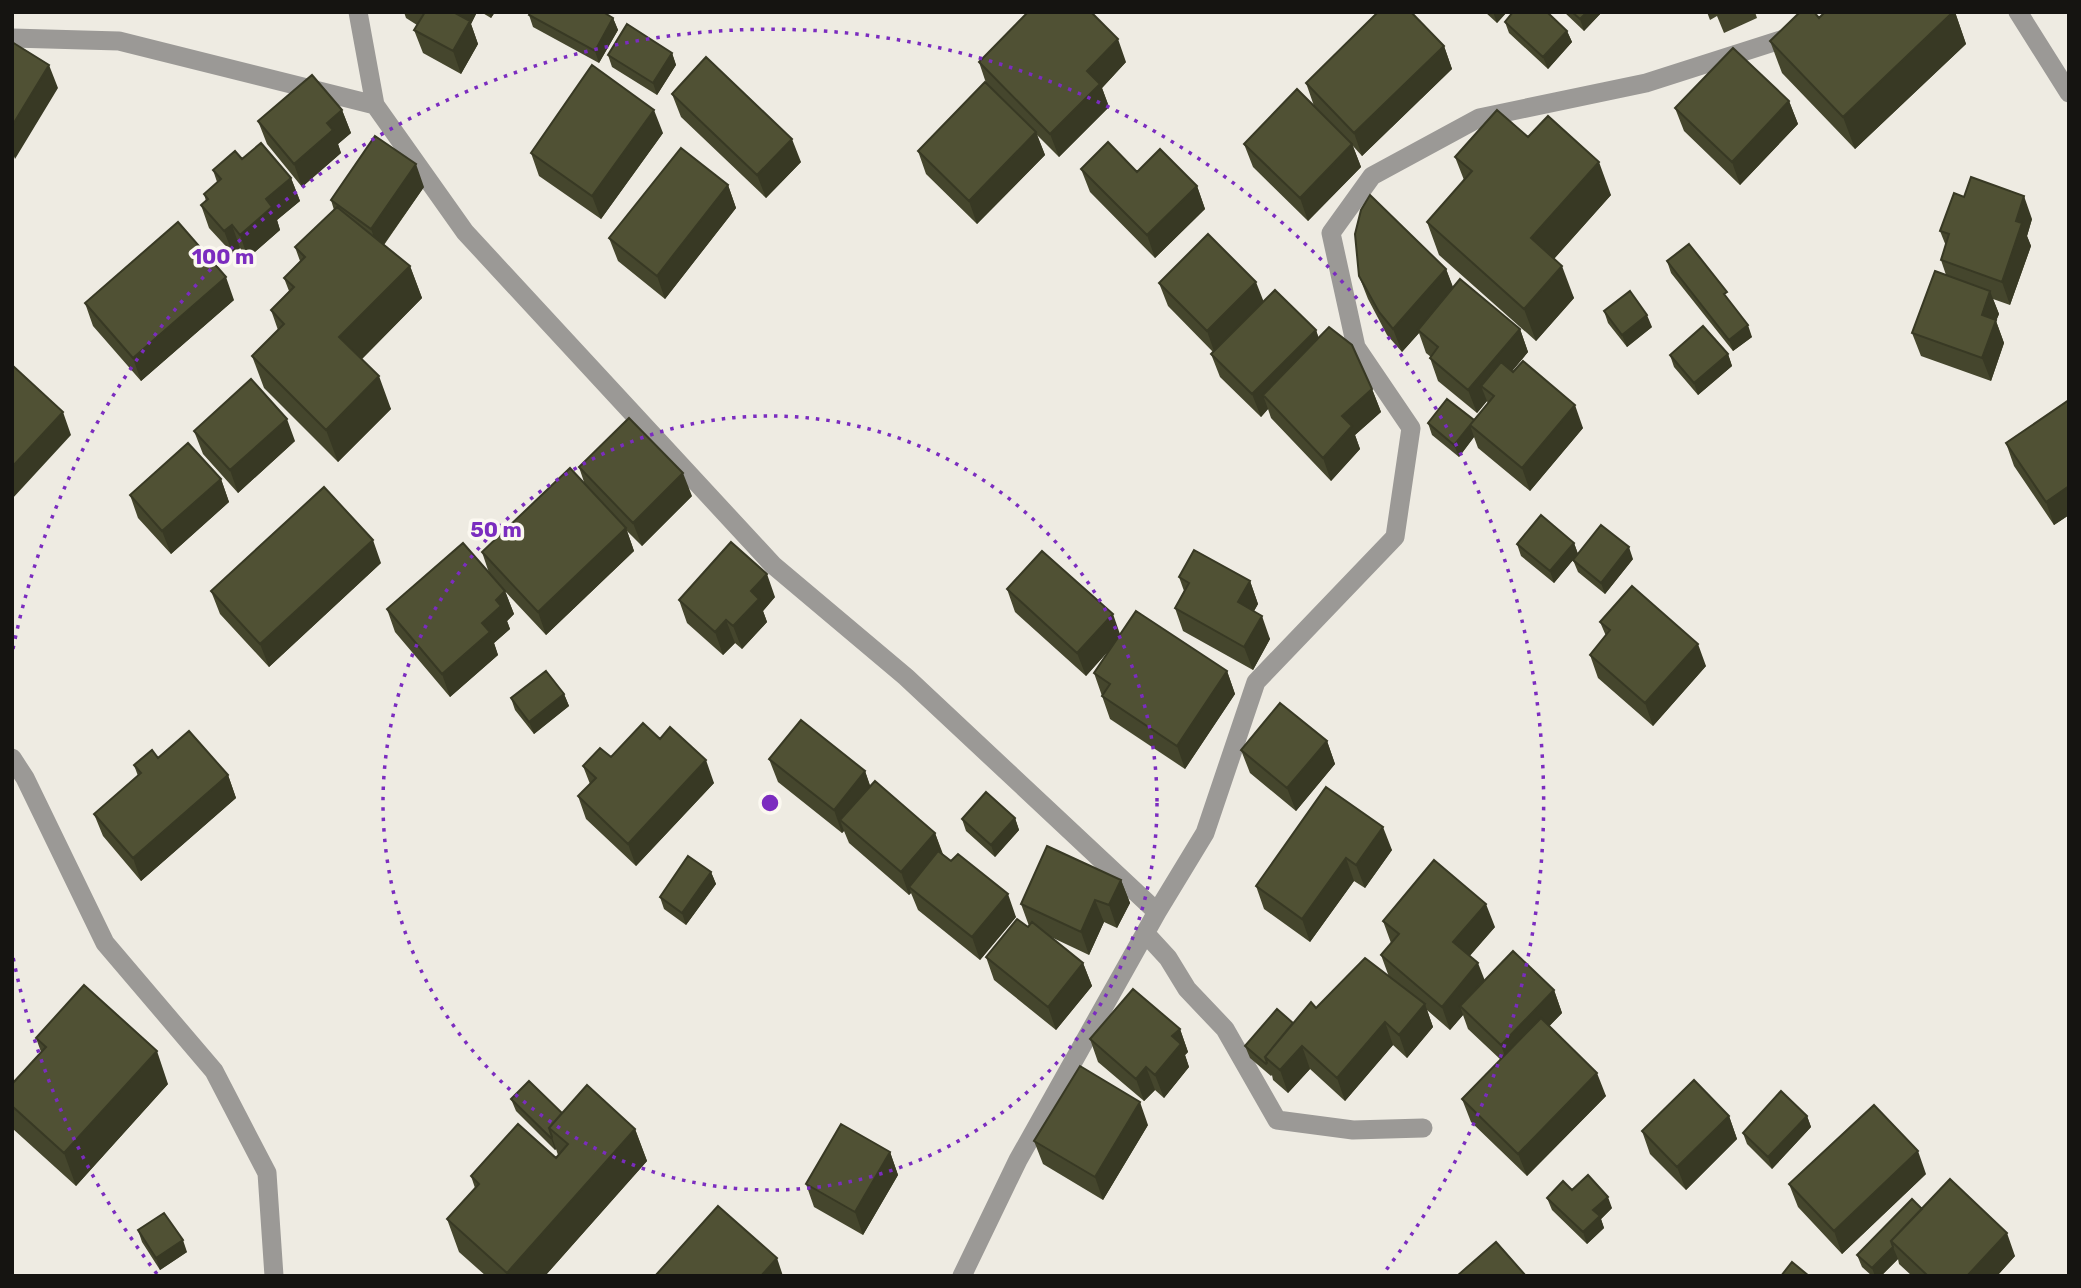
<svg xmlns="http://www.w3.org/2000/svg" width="2081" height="1288" viewBox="0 0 2081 1288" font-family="Rubik,sans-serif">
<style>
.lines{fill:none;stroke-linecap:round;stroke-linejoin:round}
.minor{stroke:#9b9996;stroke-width:19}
.wall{fill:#45462d}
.shaded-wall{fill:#383924}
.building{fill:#505134;stroke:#383924;stroke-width:2}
.ring{fill:none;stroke:#7b2cbf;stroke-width:3.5;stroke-dasharray:3.5 7}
.centre{fill:#7b2cbf;stroke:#fbf8f0;stroke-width:3.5}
.ring-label{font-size:21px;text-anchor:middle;font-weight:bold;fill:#7b2cbf;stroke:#fbf8f0;stroke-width:7;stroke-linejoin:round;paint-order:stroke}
</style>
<rect width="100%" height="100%" fill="#eeebe2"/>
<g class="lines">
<!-- minor -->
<path class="minor" d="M358,12L375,105
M2018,12L2069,93
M12,38L119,41L375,105L465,232L773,565L906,677L1157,912
M12,758L25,778L105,943L214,1071L267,1173L274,1276
M1145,933L1168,958L1187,989L1225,1029L1277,1120L1353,1130L1423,1128
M962,1276L1018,1160L1157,912L1205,833L1256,682L1395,537L1411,428L1356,347L1331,233L1372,176L1479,118L1646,83L1796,35"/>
</g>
<!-- wall -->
<path class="wall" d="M404,12H477L471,24L478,44L461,74L423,53L414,30L417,25L406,18Z
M481,12H495L491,18Z
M1485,12H1507L1497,23Z
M1564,12H1602L1584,31Z
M1707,12H1755L1757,18L1724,33L1717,16L1710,20Z
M1825,12H1955L1966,44L1855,149L1782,73L1770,41L1819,18Z
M529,15L613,18L618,30L599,63L533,27Z
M1505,22L1567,31L1572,42L1548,69L1509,33Z
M1444,46L1452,69L1362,156L1353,146L1361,167L1308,221L1253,167L1244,144L1332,124L1314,106L1306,83Z
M672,53L676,65L657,95L612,67L608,55Z
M979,62H1126L1102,88L1109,107L1059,157L1037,135L1045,155L977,224L926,174L918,151L986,83Z
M672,94L801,162L766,198L681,117Z
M1789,101L1798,124L1740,185L1684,131L1675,108Z
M342,110L351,133L338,144L341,153L302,187L267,144L258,121Z
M663,133L601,219L539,176L531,153Z
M1528,137L1611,195L1554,259L1574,298L1536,341L1439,255L1427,222L1464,180L1455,157Z
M242,159L291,178L300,201L277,220L280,230L248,258L240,248L233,254L209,228L201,205L206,201L204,194L217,182L213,170Z
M1081,169L1137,172L1197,186L1205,209L1155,258L1090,192Z
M728,185L736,208L665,299L618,261L609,238Z
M424,187L384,245L410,266L422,298L362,359L391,409L338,462L264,388L252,356L278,330L271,310L289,291L284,278L300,261L295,247L334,210L331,200Z
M2032,219L2027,236L2031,246L2010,305L1993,299L1999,314L1996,321L2004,343L1991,381L1921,356L1912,333L1946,275L1941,260L1946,246L1940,231Z
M1667,261L1752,337L1733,351L1671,273Z
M1446,269L1453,288L1520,329L1528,352L1512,371L1583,428L1530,491L1478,448L1474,437L1459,457L1432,435L1428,423L1474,420L1488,404L1487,401L1477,413L1438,381L1430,358L1431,357L1426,353L1419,333L1402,352L1387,335L1368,299L1359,276Z
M1159,283L1263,301L1316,330L1318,337L1372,389L1381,412L1355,435L1360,449L1331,481L1271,418L1268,409L1261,417L1220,377L1211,354L1213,352L1168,306Z
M234,300L141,381L93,326L85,303Z
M1604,311L1652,327L1627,347L1608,323Z
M1728,354L1732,366L1698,395L1674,367L1670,355Z
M2069,400V515L2054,525L2014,466L2006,443Z
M194,431L295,441L238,493L203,454Z
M579,467L692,496L642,546L627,531L634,551L546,635L501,587L505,591L514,614L507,621L510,629L494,643L498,655L450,697L395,632L387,609L489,573L482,552L585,485Z
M221,479L229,502L171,554L138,518L130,495Z
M1574,543L1578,554L1633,559L1605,594L1578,572L1573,560L1554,583L1521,556L1517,544Z
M381,563L269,667L220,614L211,591Z
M1179,577L1250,581L1258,604L1254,611L1270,639L1253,670L1183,631L1175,608L1184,591Z
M1007,589L1120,635L1227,671L1235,694L1185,769L1110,719L1094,673L1110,649L1086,676L1015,612Z
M775,597L763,611L767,622L742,649L735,643L723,655L687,623L679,600Z
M1600,622L1706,666L1653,726L1598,678L1590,655L1606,636Z
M564,694L569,706L534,734L515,710L511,698Z
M660,739L714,783L636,866L586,819L578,796L590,784L583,766Z
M1327,741L1335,764L1296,811L1250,773L1241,750Z
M158,758L228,775L236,798L141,881L103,836L94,814L138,776L134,765Z
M769,759L865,771L870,786L935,833L943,854L1016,917L980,960L918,910L911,893L909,895L849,843L844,831L842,833L778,782Z
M1326,787L1392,850L1365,888L1354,881L1310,942L1264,909L1256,886Z
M1015,818L1019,830L995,857L966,831L962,819Z
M711,872L716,884L686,925L664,909L660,897Z
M1121,880L1130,903L1117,928L1104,922L1089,955L1051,937L1083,963L1092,986L1056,1030L994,980L986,957L1029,926L1021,904Z
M1383,921L1495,927L1469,956L1484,980L1554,990L1562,1013L1549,1026L1606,1096L1527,1176L1471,1122L1462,1099L1501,1060L1468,1029L1463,1015L1450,1030L1427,1010L1433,1027L1407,1058L1393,1045L1345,1101L1310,1069L1288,1093L1273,1080L1272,1075L1271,1076L1250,1058L1245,1046L1293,1023L1316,1008L1389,977L1381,955L1391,943Z
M1180,1029L1188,1052L1185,1055L1189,1067L1164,1098L1155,1090L1144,1101L1098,1062L1090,1039Z
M36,1038L168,1084L76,1186L13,1129L12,1126V1084L41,1052Z
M511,1099L562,1113L635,1129L647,1161L545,1276H486L459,1252L447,1219L475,1188L471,1176L556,1158L558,1155L556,1149L555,1150L516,1111Z
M1729,1116L1737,1139L1686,1190L1650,1154L1642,1131Z
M1807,1116L1811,1127L1772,1169L1747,1144L1743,1133Z
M1148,1125L1103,1200L1043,1164L1034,1141Z
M890,1152L898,1175L863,1235L814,1207L806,1184Z
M1926,1174L1842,1254L1798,1207L1789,1184Z
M1572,1190L1612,1208L1601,1219L1604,1228L1587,1244L1552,1210L1547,1198Z
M1922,1209L2015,1256L1997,1276H1912L1899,1264L1898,1259L1881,1276H1872L1862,1267L1857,1255Z
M138,1230L187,1252L160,1270L142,1242Z"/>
<!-- shaded-wall -->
<path class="shaded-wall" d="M456,12H477L471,24L478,44L461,74L453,51Z
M489,12H495L491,18Z
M1493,12H1507L1497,23Z
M1587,12H1602L1584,31L1580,19Z
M1953,12H1955L1966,44L1855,149L1843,117Z
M613,18L618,30L599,63L595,51Z
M1567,31L1572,42L1548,69L1543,57Z
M1118,39L1126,62L1102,88L1109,107L1059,157L1050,134L1087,71Z
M1444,46L1452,69L1362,156L1354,133Z
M672,53L676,65L657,95L653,83Z
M49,65L58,88L15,159L12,151V126Z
M1789,101L1798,124L1740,185L1732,162Z
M342,110L351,133L338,144L341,153L302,187L294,164L327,123Z
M654,110L663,133L601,219L592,196Z
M1036,132L1045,155L977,224L969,201Z
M792,139L801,162L766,198L757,175Z
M1352,144L1361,167L1308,221L1300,198Z
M1599,162L1611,195L1543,271L1531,238Z
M416,164L424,187L379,251L371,229Z
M291,178L300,201L277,220L280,230L248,258L240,235L266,199Z
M728,185L736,208L665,299L657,276Z
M1197,186L1205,209L1155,258L1147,235Z
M2024,196L2032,219L2027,236L2031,246L2010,305L2002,282L2016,221Z
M232,225L240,248L233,254L224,231Z
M410,266L422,298L351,370L339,337Z
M1562,266L1574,298L1536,341L1524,309Z
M1446,269L1455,292L1418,330L1419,333L1402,352L1393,329Z
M226,277L234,300L141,381L133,358Z
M1256,282L1265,305L1215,354L1207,331Z
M1990,291L1999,314L1996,321L2004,343L1991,381L1982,358V315Z
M1647,315L1652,327L1627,347L1622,335Z
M1748,325L1752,337L1733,351L1729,340Z
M1520,329L1528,352L1492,395L1481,386L1487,401L1477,413L1468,390Z
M1316,330L1324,353L1263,395L1268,409L1261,417L1252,394Z
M1728,354L1732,366L1698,395L1694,383Z
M379,376L391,409L338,462L326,430Z
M1372,389L1381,412L1355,435L1360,449L1331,481L1323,458L1342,416Z
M1575,405L1583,428L1530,491L1522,468Z
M63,412L71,435L12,499V467Z
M287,419L295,441L238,493L230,470Z
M1470,425L1474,437L1459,457L1454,445Z
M683,473L692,496L642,546L633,523Z
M221,479L229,502L171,554L162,531Z
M2069,486V515L2054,525L2046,502Z
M626,528L634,551L546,635L538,612Z
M373,540L381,563L269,667L260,644Z
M1574,543L1578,554L1554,583L1550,571Z
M1629,547L1633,559L1605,594L1601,583Z
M767,574L775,597L763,611L767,622L742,649L733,626L751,591Z
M1250,581L1258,604L1246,625L1238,602Z
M505,591L514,614L507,621L510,629L494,643L498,655L450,697L442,674L496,600Z
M1113,614L1121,637L1086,676L1077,653Z
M1262,616L1270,639L1253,670L1244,647Z
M726,620L735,643L723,655L715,632Z
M1698,644L1706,666L1653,726L1645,703Z
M1227,671L1235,694L1185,769L1177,746Z
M564,694L569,706L534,734L529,722Z
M1327,741L1335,764L1296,811L1287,788Z
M706,760L714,783L636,866L628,844Z
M865,771L873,794L840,820L844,831L842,833L834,810Z
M228,775L236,798L141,881L133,858Z
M1015,818L1019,830L995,857L991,845Z
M1383,827L1392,850L1365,888L1356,865Z
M935,833L943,856L909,887L911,893L909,895L901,872Z
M1346,858L1354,881L1310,942L1302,919Z
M711,872L716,884L686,925L682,913Z
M1121,880L1130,903L1117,928L1109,905Z
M1008,894L1016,917L980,960L972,937Z
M1095,900L1104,922L1089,955L1081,932Z
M1486,904L1495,927L1462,965L1453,942Z
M1083,963L1092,986L1056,1030L1048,1007Z
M1478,963L1487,986L1460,1006L1463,1015L1450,1030L1442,1007Z
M1554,990L1562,1013L1509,1068L1501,1045Z
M1425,1004L1433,1027L1407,1058L1399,1035Z
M1385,1022L1393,1045L1345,1101L1337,1078Z
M1180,1029L1188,1052L1185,1055L1189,1067L1164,1098L1155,1075L1172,1036Z
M1302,1046L1310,1069L1288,1093L1280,1070Z
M157,1051L168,1084L76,1186L64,1153Z
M1146,1067L1155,1090L1144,1101L1136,1079Z
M1597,1073L1606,1096L1527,1176L1518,1154Z
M1140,1102L1148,1125L1103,1200L1095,1177Z
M1729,1116L1737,1139L1686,1190L1677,1167Z
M1807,1116L1811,1127L1772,1169L1768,1157Z
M635,1129L647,1161L545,1276H508L507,1273Z
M552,1137L556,1149L555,1150L551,1138Z
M1918,1151L1926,1174L1842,1254L1834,1231Z
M890,1152L898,1175L863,1235L855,1212Z
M1608,1197L1612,1208L1601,1219L1604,1228L1587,1244L1583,1232L1593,1210Z
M2007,1233L2015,1256L1997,1276H1967Z
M183,1240L187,1252L160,1270L156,1258Z
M1893,1247L1898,1259L1881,1276H1875L1872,1268Z
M777,1258L783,1276H761Z"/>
<!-- building -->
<path class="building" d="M425,12H456L455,13L470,21L453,51L414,30Z
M531,12H603L613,18L595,51L529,15Z
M1028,12H1091L1118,39L1087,71L1100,84L1050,134L979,62Z
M1378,12H1411L1444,46L1354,133L1306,83Z
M1513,12H1547L1567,31L1543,57L1505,22Z
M1572,12H1587L1580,19Z
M1800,12H1814L1819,18L1825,12H1953L1843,117L1770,41Z
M627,24L672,53L653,83L608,55Z
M12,42L49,65L12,126Z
M1733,48L1789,101L1732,162L1675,108Z
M706,57L792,139L757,175L672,94Z
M592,65L654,110L592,196L531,153Z
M312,75L342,110L327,123L333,130L294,164L258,121Z
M985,82L1036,132L969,201L918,151Z
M1297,89L1352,144L1300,198L1244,144Z
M1497,110L1528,137L1548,116L1599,162L1531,238L1562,266L1524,309L1427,222L1472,171L1455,157Z
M375,136L416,164L371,229L331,200Z
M1108,142L1137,172L1160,149L1197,186L1147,235L1081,169Z
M261,143L291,178L266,199L272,207L240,235L232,225L224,231L201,205L208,199L204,194L221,179L213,170L235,151L242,159Z
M681,148L728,185L657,276L609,238Z
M1971,177L2024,196L2016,221L2022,223L2002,282L1941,260L1949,234L1940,231L1954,193L1964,197Z
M1370,195L1446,269L1393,329L1379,312L1359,276L1355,234L1361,210Z
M337,207L410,266L339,337L379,376L326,430L252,356L284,324L271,310L294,287L284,278L305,257L295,247Z
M178,222L226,277L133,358L85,303Z
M1208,234L1256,282L1207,331L1159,283Z
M1689,244L1727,292L1724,294L1748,325L1729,340L1667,261Z
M1935,271L1990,291L1982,315L1996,320L1982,358L1912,333Z
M1460,279L1520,329L1468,390L1430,358L1438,347L1418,330Z
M1275,290L1316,330L1252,394L1211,354Z
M1630,291L1647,315L1622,335L1604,311Z
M1703,326L1728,354L1694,383L1670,355Z
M1329,327L1352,345L1372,389L1342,416L1352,426L1323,458L1263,395Z
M1523,361L1575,405L1522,468L1470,425L1494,396L1481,386L1501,362L1513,372Z
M12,365L63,412L12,467Z
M251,379L287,419L230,470L194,431Z
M1447,399L1474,420L1454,445L1428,423Z
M2069,400V486L2046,502L2006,443Z
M629,418L683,473L633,523L579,467Z
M188,443L221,479L162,531L130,495Z
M570,468L626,528L538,612L482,552Z
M324,487L373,540L260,644L211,591Z
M1541,515L1574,543L1550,571L1517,544Z
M1601,525L1629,547L1601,583L1573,560Z
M731,542L767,574L751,591L759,599L733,626L726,620L715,632L679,600Z
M463,543L505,591L496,600L501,606L482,623L490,632L442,674L387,609Z
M1194,550L1250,581L1238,602L1262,616L1244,647L1175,608L1189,583L1179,577Z
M1042,551L1113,614L1077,653L1007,589Z
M1632,586L1698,644L1645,703L1590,655L1610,630L1600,622Z
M1136,611L1227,671L1177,746L1102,696L1110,684L1094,673Z
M546,671L564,694L529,722L511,698Z
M1280,703L1327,741L1287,788L1241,750Z
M801,720L865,771L834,810L769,759Z
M643,723L660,739L670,727L706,760L628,844L578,796L596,778L583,766L600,748L611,757Z
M189,731L228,775L133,858L94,814L141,773L134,765L152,750L158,758Z
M875,781L935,833L901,872L840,820Z
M1326,787L1383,827L1356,865L1346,858L1302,919L1256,886Z
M986,792L1015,818L991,845L962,819Z
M1047,846L1121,880L1109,905L1095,900L1081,932L1021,904Z
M938,851L951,861L958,854L1008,894L972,937L909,887Z
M688,856L711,872L682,913L660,897Z
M1434,860L1486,904L1453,942L1478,963L1442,1007L1381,955L1399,934L1383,921Z
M1017,919L1028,927L1032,922L1083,963L1048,1007L986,957Z
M1513,951L1554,990L1501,1045L1460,1006Z
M1365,958L1425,1004L1399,1035L1385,1022L1337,1078L1302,1046L1280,1070L1265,1057L1311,1002L1316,1008Z
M84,985L157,1051L64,1153L12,1106V1084L46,1047L36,1038Z
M1133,989L1180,1029L1172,1036L1181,1044L1155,1075L1146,1067L1136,1079L1090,1039Z
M1277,1009L1293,1023L1265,1057L1267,1063L1266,1064L1245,1046Z
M1541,1018L1597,1073L1518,1154L1462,1099Z
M1080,1066L1140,1102L1095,1177L1034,1141Z
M1694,1080L1729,1116L1677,1167L1642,1131Z
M529,1081L562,1113L549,1128L552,1137L551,1138L511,1099Z
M587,1085L635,1129L507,1273L447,1219L479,1184L471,1176L518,1124L556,1158L568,1144L549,1128Z
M1781,1091L1807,1116L1768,1157L1743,1133Z
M1874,1105L1918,1151L1834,1231L1789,1184Z
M841,1124L890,1152L855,1212L806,1184Z
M1588,1175L1608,1197L1593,1210L1600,1216L1583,1232L1547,1198L1563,1181L1572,1190Z
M1950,1179L2007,1233L1967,1276H1928L1891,1241Z
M1912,1199L1922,1209L1891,1241L1893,1247L1872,1268L1857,1255Z
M718,1206L777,1258L761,1276H655Z
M164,1213L183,1240L156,1258L138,1230Z
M1496,1242L1526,1276H1457Z
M1792,1262L1809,1276H1781Z"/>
<!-- distance rings -->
<g class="ring">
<circle cx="770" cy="803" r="387"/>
<path d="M157 1274A773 773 0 0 1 13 957M13 649A773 773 0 1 1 1383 1274"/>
</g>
<circle cx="770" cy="803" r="10" class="centre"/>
<g class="ring-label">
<text x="223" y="264">100 m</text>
<text x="496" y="537">50 m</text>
</g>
<!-- border -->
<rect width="2081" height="1288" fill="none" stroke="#151411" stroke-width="28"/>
</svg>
